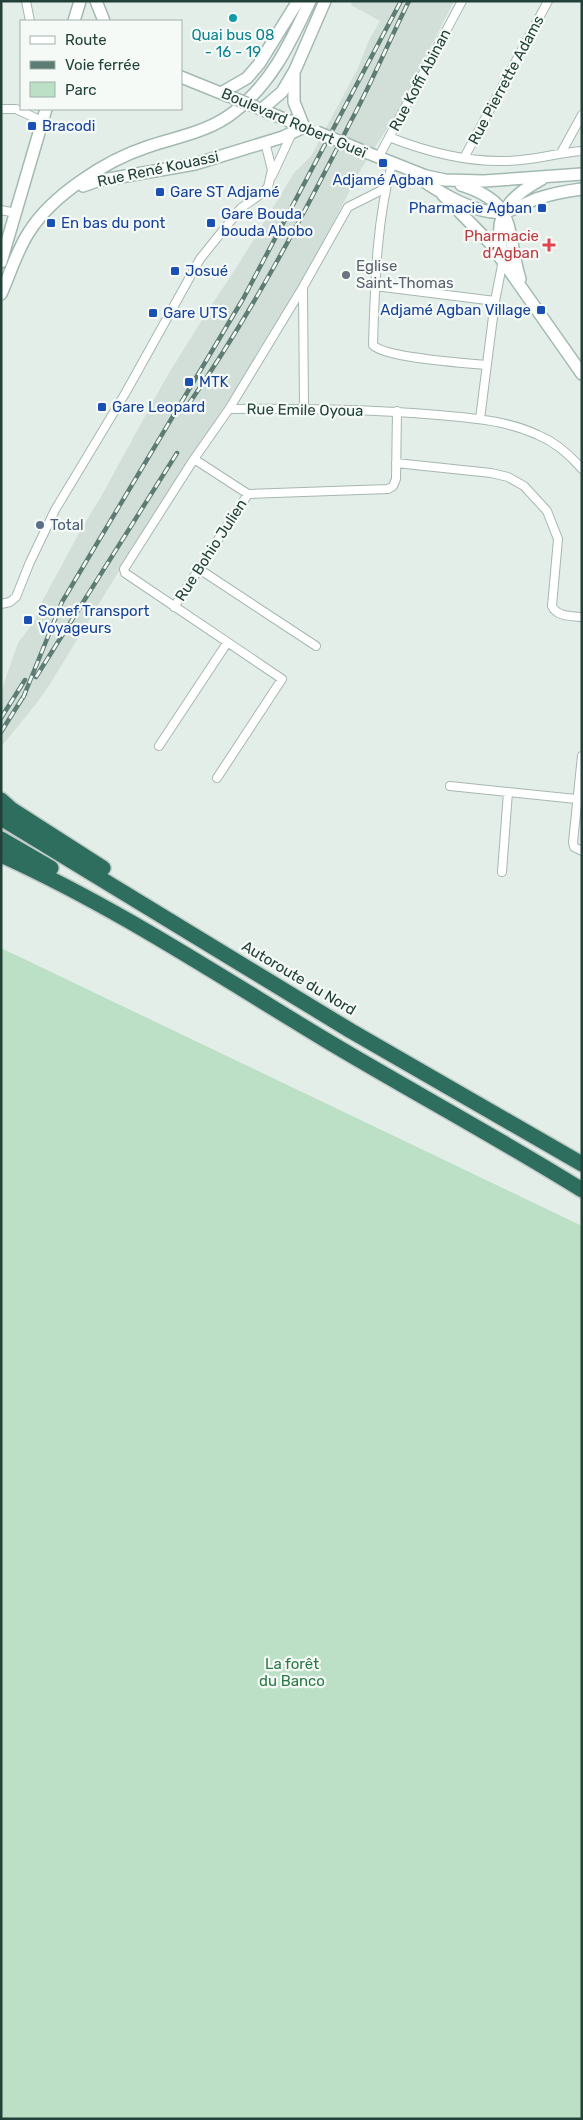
<svg xmlns="http://www.w3.org/2000/svg" width="583" height="2120" viewBox="0 0 583 2120" font-family="Rubik,sans-serif">
<style>
.built{fill:#d2ded8}
.green{fill:#bce0c5}
.lines{fill:none;stroke-linecap:round;stroke-linejoin:round}
.street-casing{stroke:#a6b7b0;stroke-width:10}
.secondary-casing{stroke:#a2bab1;stroke-width:14}
.highway-casing{stroke:#c1cac7;stroke-width:18}
.street{stroke:#fff;stroke-width:8}
.secondary{stroke:#fff;stroke-width:11}
.highway{stroke:#2d6e5f;stroke-width:15}
.rail-casing{stroke:#5d7c73;stroke-width:4.5}
.rail{stroke:#f5faf7;stroke-width:2.5;stroke-dasharray:8;stroke-linecap:butt}
.secondary-bridge-casing{stroke:#a2bab1;stroke-width:14;stroke-linecap:butt}
.secondary-bridge{stroke:#fff;stroke-width:11}
.culture-dot{fill:#0f9aa8;stroke:#f5faf7;stroke-width:2}
.transit-dot{fill:#1a4fb4;stroke:#f5faf7;stroke-width:2}
.health-dot{fill:#e0444e;stroke:#f5faf7;stroke-width:2}
.worship-dot{fill:#6b7280;stroke:#f5faf7;stroke-width:2}
.service-dot{fill:#5c6f8a;stroke:#f5faf7;stroke-width:2}
.labels{text-anchor:middle;dominant-baseline:central;stroke-width:4.5;stroke-linejoin:round;paint-order:stroke}
.culture-label{font-size:15px;fill:#0d838f;stroke:#f5faf7}
.street-label{font-size:15px;fill:#224138;stroke:#f5faf7}
.transit-label{font-size:15px;fill:#164399;stroke:#f5faf7;text-anchor:start}
.health-label{font-size:15px;fill:#be3a42;stroke:#f5faf7;text-anchor:end}
.worship-label{font-size:15px;fill:#5b616d;stroke:#f5faf7;text-anchor:start}
.service-label{font-size:15px;fill:#4e5e75;stroke:#f5faf7;text-anchor:start}
.park-label{font-size:15px;fill:#2b7947;stroke:#f5faf7}
</style>
<rect width="100%" height="100%" fill="#e4eee9"/>
<!-- built -->
<path class="built" d="M352,1H454L397,113L361,169L301,285L259,354L152,517L50,684L36,704L1,747V692L18,643L36,619L38,609L78,535L103,493L166,378L203,318L238,265L294,173L311,156L358,68L369,40L380,21L351,5Z"/>
<!-- green -->
<path class="green" d="M1,948L582,1226V2119H1Z"/>
<g class="lines">
<defs>
<path id="street" d="M26,1L30,21
M1,109H16L42,121
M389,137C432,154 482,166 529,159C546,157 564,152 582,151
M561,153L582,115
M378,158L462,1
M464,158L548,1
M392,164C376,222 375,285 373,345C385,358 465,363 487,365
M272,176L292,133
M386,188L348,207L303,287L229,409C299,408 369,409 438,415C471,418 506,420 538,435C555,442 570,455 582,469
M1,210L16,213
M375,286L495,301
M303,289L304,409
M480,419L495,301L503,260
M194,459L229,409
M396,463L491,473L508,477L524,486L547,511L558,539L552,606C557,617 571,616 582,617
M199,569L316,646
M1,604L10,602L16,597L30,562L55,510L126,392L200,259L241,208L261,194L268,187L272,170L265,142
M174,607L248,494
M159,746L227,643
M582,756L573,842L574,847L582,851
M217,778L282,679L125,573L124,569L194,459L248,494L388,489L393,486L396,479L397,411
M450,786L576,799
M502,872L508,792"/>
<path id="secondary" d="M96,1L104,21
M74,21L80,1
M294,74V102L304,127
M181,77L228,96
M221,93L247,78L259,64L298,1
M258,108L308,129
M262,109L282,92L295,70L325,1
M368,153L426,176L445,180L484,181L582,174
M419,178C439,192 478,216 504,212C515,210 526,203 536,199C551,194 566,191 582,189
M461,185C519,203 505,230 520,279
M83,186L97,181L195,164L283,137L304,127
M443,195L490,243L582,374
M503,258C502,252 501,246 500,239C496,208 518,192 542,179
M1,262L46,109
M1,294C10,274 17,250 29,232C52,195 107,160 147,147C176,137 209,132 234,112C272,83 290,43 310,1"/>
<path id="highway" d="M1,800L11,809L103,868
M1,818L351,1031L582,1164
M1,839L51,868
M1,855C114,906 218,975 324,1039C409,1090 497,1137 582,1190"/>
</defs>
<!-- street casing -->
<use href="#street" class="street-casing"/>
<!-- secondary casing -->
<use href="#secondary" class="secondary-casing"/>
<!-- highway casing -->
<use href="#highway" class="highway-casing"/>
<!-- street -->
<use href="#street" class="street"/>
<!-- secondary -->
<use href="#secondary" class="secondary"/>
<!-- highway -->
<use href="#highway" class="highway"/>
<defs>
<path id="rail" d="M188,405C250,316 302,218 351,121C372,82 389,41 409,1
M36,677L177,453
M23,698L62,602L243,299L401,1
M1,718L25,680
M1,732L25,694"/>
</defs>
<!-- rail casing -->
<use href="#rail" class="rail-casing"/>
<!-- rail -->
<use href="#rail" class="rail"/>
<defs>
<path id="secondary-bridge" d="M231,97L256,107
M317,132L368,153"/>
</defs>
<!-- secondary-bridge casing -->
<use href="#secondary-bridge" class="secondary-bridge-casing"/>
<!-- secondary-bridge -->
<use href="#secondary-bridge" class="secondary-bridge"/>
</g>
<!-- markers -->
<circle class="culture-dot" cx="233" cy="18" r="5"/>
<g class="transit-dot">
<rect x="27" y="121" width="10" height="10" rx="2.5"/>
<rect x="378" y="158" width="10" height="10" rx="2.5"/>
<rect x="155" y="187" width="10" height="10" rx="2.5"/>
<rect x="537" y="203" width="10" height="10" rx="2.5"/>
<rect x="46" y="218" width="10" height="10" rx="2.5"/>
<rect x="206" y="218" width="10" height="10" rx="2.5"/>
<rect x="170" y="266" width="10" height="10" rx="2.5"/>
<rect x="536" y="305" width="10" height="10" rx="2.5"/>
<rect x="148" y="308" width="10" height="10" rx="2.5"/>
<rect x="184" y="377" width="10" height="10" rx="2.5"/>
<rect x="97" y="402" width="10" height="10" rx="2.5"/>
<rect x="23" y="615" width="10" height="10" rx="2.5"/>
</g>
<path class="health-dot" d="M546.5 237.5h5v5h5v5h-5v5h-5v-5h-5v-5h5z"/>
<circle class="worship-dot" cx="346" cy="275" r="5"/>
<circle class="service-dot" cx="40" cy="525" r="5"/>
<g class="labels">
<!-- culture labels -->
<g class="culture-label">
<text x="233" y="35">Quai bus 08<tspan x="233" dy="17">- 16 - 19</tspan></text>
</g>
<!-- street labels -->
<g class="street-label">
<text transform="translate(420 80) rotate(-62)">Rue Koffi Abinan</text>
<text transform="translate(506 80) rotate(-62)">Rue Pierrette Adams</text>
<text transform="translate(294 123) rotate(23)">Boulevard Robert Gueï</text>
<text transform="translate(158 169) rotate(-12)">Rue René Kouassi</text>
<text transform="translate(305 410) rotate(1)">Rue Emile Oyoua</text>
<text transform="translate(211 550) rotate(-57)">Rue Bohio Julien</text>
<text transform="translate(299 978) rotate(31)">Autoroute du Nord</text>
</g>
<!-- transit labels -->
<g class="transit-label">
<text x="42" y="126">Bracodi</text>
<text x="383" y="180" text-anchor="middle">Adjamé Agban</text>
<text x="170" y="192">Gare ST Adjamé</text>
<text x="532" y="208" text-anchor="end">Pharmacie Agban</text>
<text x="221" y="214">Gare Bouda<tspan x="221" dy="17">bouda Abobo</tspan></text>
<text x="61" y="223">En bas du pont</text>
<text x="185" y="271">Josué</text>
<text x="531" y="310" text-anchor="end">Adjamé Agban Village</text>
<text x="163" y="313">Gare UTS</text>
<text x="199" y="382">MTK</text>
<text x="112" y="407">Gare Leopard</text>
<text x="38" y="611">Sonef Transport<tspan x="38" dy="17">Voyageurs</tspan></text>
</g>
<!-- health labels -->
<g class="health-label">
<text x="539" y="236">Pharmacie<tspan x="539" dy="17">d’Agban</tspan></text>
</g>
<!-- worship labels -->
<g class="worship-label">
<text x="356" y="266">Eglise<tspan x="356" dy="17">Saint-Thomas</tspan></text>
</g>
<!-- service labels -->
<g class="service-label">
<text x="50" y="525">Total</text>
</g>
<!-- park labels -->
<g class="park-label">
<text x="292" y="1664">La forêt<tspan x="292" dy="17">du Banco</tspan></text>
</g>
</g>
<!-- border -->
<rect width="583" height="2120" fill="none" stroke="#224138" stroke-width="5"/>
<!-- legend -->
<rect x="20" y="20" width="162" height="90" fill="#f5faf7" stroke="#a1b0ab"/>
<rect x="30" y="36" width="25" height="8" fill="#ffffff" stroke="#a1b0ab"/>
<text x="65" y="45" font-size="15" fill="#224138">Route</text>
<rect x="30" y="61" width="25" height="8" fill="#5d7c73" stroke="#a1b0ab"/>
<text x="65" y="70" font-size="15" fill="#224138">Voie ferrée</text>
<rect x="30" y="82" width="25" height="15" fill="#bce0c5" stroke="#a1b0ab"/>
<text x="65" y="95" font-size="15" fill="#224138">Parc</text>
</svg>
